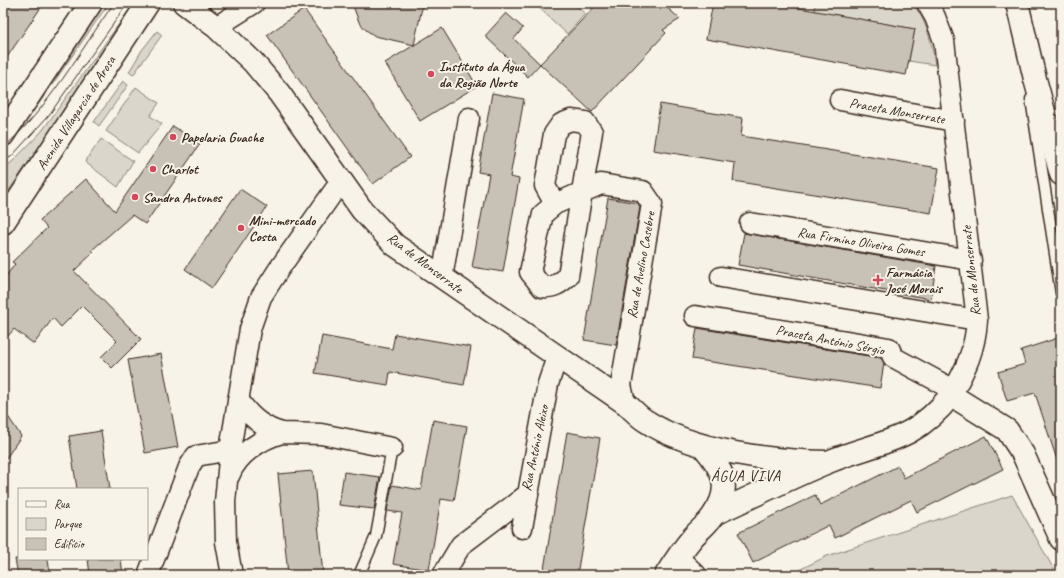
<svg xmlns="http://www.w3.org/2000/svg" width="1064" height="578" viewBox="0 0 1064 578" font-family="Caveat,sans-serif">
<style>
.green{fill:#dbd6cb;stroke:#8b8074}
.building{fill:#c8c1b6;stroke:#3b2a1e}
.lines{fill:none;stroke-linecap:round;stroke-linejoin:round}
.service-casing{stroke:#3b2a1e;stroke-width:13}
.minor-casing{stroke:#3b2a1e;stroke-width:23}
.tertiary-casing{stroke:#3b2a1e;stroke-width:25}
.secondary-casing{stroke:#3b2a1e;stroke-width:25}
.trunk-casing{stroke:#3b2a1e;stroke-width:25}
.service{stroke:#f7f3e8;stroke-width:10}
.minor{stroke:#f7f3e8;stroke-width:20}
.tertiary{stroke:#f7f3e8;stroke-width:22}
.secondary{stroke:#f7f3e8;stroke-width:22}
.trunk{stroke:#f7f3e8;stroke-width:22}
.tram{stroke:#3b2a1e;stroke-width:1}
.poi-dot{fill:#d1495b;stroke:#f7f3e8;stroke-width:1.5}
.labels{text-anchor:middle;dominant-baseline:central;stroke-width:4;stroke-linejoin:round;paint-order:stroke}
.poi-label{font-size:14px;font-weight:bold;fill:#3b2a1e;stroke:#f7f3e8;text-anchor:start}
.street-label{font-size:14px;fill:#3b2a1e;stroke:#f7f3e8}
.neighbourhood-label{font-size:15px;letter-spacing:1px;fill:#3b2a1e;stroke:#f7f3e8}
</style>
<rect width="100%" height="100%" fill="#f7f3e8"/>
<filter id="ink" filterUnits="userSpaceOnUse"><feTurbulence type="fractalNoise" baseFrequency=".025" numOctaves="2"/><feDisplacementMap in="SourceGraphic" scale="8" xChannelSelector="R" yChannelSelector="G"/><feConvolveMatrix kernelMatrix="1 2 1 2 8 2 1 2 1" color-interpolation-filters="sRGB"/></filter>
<g filter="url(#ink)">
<!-- green -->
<path class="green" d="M105,3H109L38,105L36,104Z
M534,3H574L585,14L567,34Z
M815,3H912C927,20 932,44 935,65L909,61L915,29L814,11Z
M129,10L132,12L3,199V169L13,161L42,131Z
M157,31L162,35L133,75L129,72L142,50Z
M123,81L128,85L99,126L94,122Z
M136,87L159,103L150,116L162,124L138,153L106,131Z
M101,139L133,161L118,187L85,162Z
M1012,495L1057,575H789L827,556Z"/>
<!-- building -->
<path class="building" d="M3,3H44L3,63Z
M352,3H423L414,45L375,36L366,30L359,22Z
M598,3H662L680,19L663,30L666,33L592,112L540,64Z
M713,3H772L915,29L906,75L706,39Z
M304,9L410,157L373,184L267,35Z
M506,13L523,28L514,39L540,64L528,77L485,36Z
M442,28L477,86L420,121L385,63Z
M492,93L524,99L510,177L519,179L503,272L472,267L489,174L478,172Z
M660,104L743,118L741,136L939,168L931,213L733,181L735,163L653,150Z
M173,126L200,144L145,224L132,215L92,250L94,252L74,271L141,339L112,368L101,357L117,341L82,306L61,327L53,318L34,344L14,329L3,342V280L15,264L12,262L47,228L40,220L86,179L115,211Z
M240,189L267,207L212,288L185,269Z
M608,198L638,203L640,207L616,345L584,340Z
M744,233L936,266L931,299L738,265Z
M697,328L881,358L884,363L880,388L692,359Z
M395,334L471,347L464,385L390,372L388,385L315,373L322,336L392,349Z
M1061,337V462L1058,463L1035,393L1007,401L998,372L1025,364L1021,350Z
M161,354L178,447L145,453L128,360Z
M3,409L21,436L3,463Z
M433,420L467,426L454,501L441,499L429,570L393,564L402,513L387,511L392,485L421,490Z
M101,431L110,489H77L69,436Z
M567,432L600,438L577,575H543Z
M986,436L1003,469L917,512L911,500L835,538L829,525L753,563L738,533L815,495L820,505L898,466L904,478Z
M313,471L323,575H288L278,474Z
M344,472L380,477L374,509L339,505Z
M15,559H48L50,575H18Z
M88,559H121L123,575H90Z"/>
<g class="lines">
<defs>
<path id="service" d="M1031,99L1061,293
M359,575L376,536L392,448"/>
<path id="minor" d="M927,3L935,17L944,41L977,320C975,350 966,369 951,395
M216,27L254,3
M840,100L954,121
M555,204L545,186L554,134L561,124L571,120L585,122L592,132L568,276C560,284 553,288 542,287L530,272L543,214L555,204L601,184L643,191L652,204L621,385L625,403
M750,223L971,260
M721,277L977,320
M442,278L469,118
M695,316L889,348L893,357L954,390
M282,433L321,434L392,448
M229,476C237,454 261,439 282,433C262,428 248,415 238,399
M522,528L548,384L557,357
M148,575L189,467L196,456L230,450
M232,575L226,542L225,502L230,450L250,329L261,297L279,269L341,181
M443,575L461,545L527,495"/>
<path id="tertiary" d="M184,3L216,27L253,62L279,93L362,210L395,245L625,403C632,409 639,417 646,421C693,452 773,461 828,462
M714,514C752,497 789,478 828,462C879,441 914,443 951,395
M677,558L695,575
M666,575C674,562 683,549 693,537C700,529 709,523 714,514C733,487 722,468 703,446"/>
<path id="secondary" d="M3,135L91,3
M3,223L148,3"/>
<path id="trunk" d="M1017,3L1035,79L1061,174
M951,395L1007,430L1023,454L1061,539"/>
</defs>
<!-- service casing -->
<use href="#service" class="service-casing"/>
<!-- minor casing -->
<use href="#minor" class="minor-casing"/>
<!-- tertiary casing -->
<use href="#tertiary" class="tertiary-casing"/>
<!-- secondary casing -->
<use href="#secondary" class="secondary-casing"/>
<!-- trunk casing -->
<use href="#trunk" class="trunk-casing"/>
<!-- service -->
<use href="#service" class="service"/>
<!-- minor -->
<use href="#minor" class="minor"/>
<!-- tertiary -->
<use href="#tertiary" class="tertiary"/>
<!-- secondary -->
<use href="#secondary" class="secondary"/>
<!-- trunk -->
<use href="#trunk" class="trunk"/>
<!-- tram -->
<path class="tram" d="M3,148C48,109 80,51 114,3
M3,162L12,156L49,115L128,3"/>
</g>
</g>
<!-- markers -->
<g class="poi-dot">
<circle cx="431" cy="74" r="4"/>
<circle cx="173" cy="137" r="4"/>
<circle cx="153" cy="169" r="4"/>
<circle cx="135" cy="197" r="4"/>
<circle cx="241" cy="228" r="4"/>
<path d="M876 274h4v4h4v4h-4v4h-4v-4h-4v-4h4z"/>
</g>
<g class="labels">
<!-- poi labels -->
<g class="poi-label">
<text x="439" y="66">Instituto da Água<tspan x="439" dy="16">da Região Norte</tspan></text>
<text x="181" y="137">Papelaria Guache</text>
<text x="161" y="169">Charlot</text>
<text x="143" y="197">Sandra Antunes</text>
<text x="249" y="220">Mini-mercado<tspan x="249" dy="16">Costa</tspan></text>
<text x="886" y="272">Farmácia<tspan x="886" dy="16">José Morais</tspan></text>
</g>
<!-- street labels -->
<g class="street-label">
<text transform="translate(897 111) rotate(10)">Praceta Monserrate</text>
<text transform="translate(76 113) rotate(-57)">Avenida Villagarcia de Arosa</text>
<text transform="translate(861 242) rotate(9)">Rua Firmino Oliveira Gomes</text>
<text transform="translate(425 263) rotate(37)">Rua de Monserrate</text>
<text transform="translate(641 265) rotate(-80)">Rua de Avelino Casebre</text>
<text transform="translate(971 271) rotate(-96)">Rua de Monserrate</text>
<text transform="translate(830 340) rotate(11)">Praceta António Sérgio</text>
<text transform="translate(535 448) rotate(-78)">Rua António Aleixo</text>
</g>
<!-- neighbourhood labels -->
<g class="neighbourhood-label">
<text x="746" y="476">ÁGUA VIVA</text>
</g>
</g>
<!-- margin -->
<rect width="1064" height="578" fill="none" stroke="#f7f3e8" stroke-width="16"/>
<rect x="8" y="8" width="1048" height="562" fill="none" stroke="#3b2a1e" stroke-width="1.5" filter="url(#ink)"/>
<!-- legend -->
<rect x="18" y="488" width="130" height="72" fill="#f7f3e8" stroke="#aca397"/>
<rect x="26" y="501" width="20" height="6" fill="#f7f3e8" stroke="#aca397"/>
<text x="54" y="508" font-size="12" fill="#3b2a1e">Rua</text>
<rect x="26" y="518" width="20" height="12" fill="#dbd6cb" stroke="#aca397"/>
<text x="54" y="528" font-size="12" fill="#3b2a1e">Parque</text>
<rect x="26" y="538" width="20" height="12" fill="#c8c1b6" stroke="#aca397"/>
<text x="54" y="548" font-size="12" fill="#3b2a1e">Edifício</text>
</svg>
